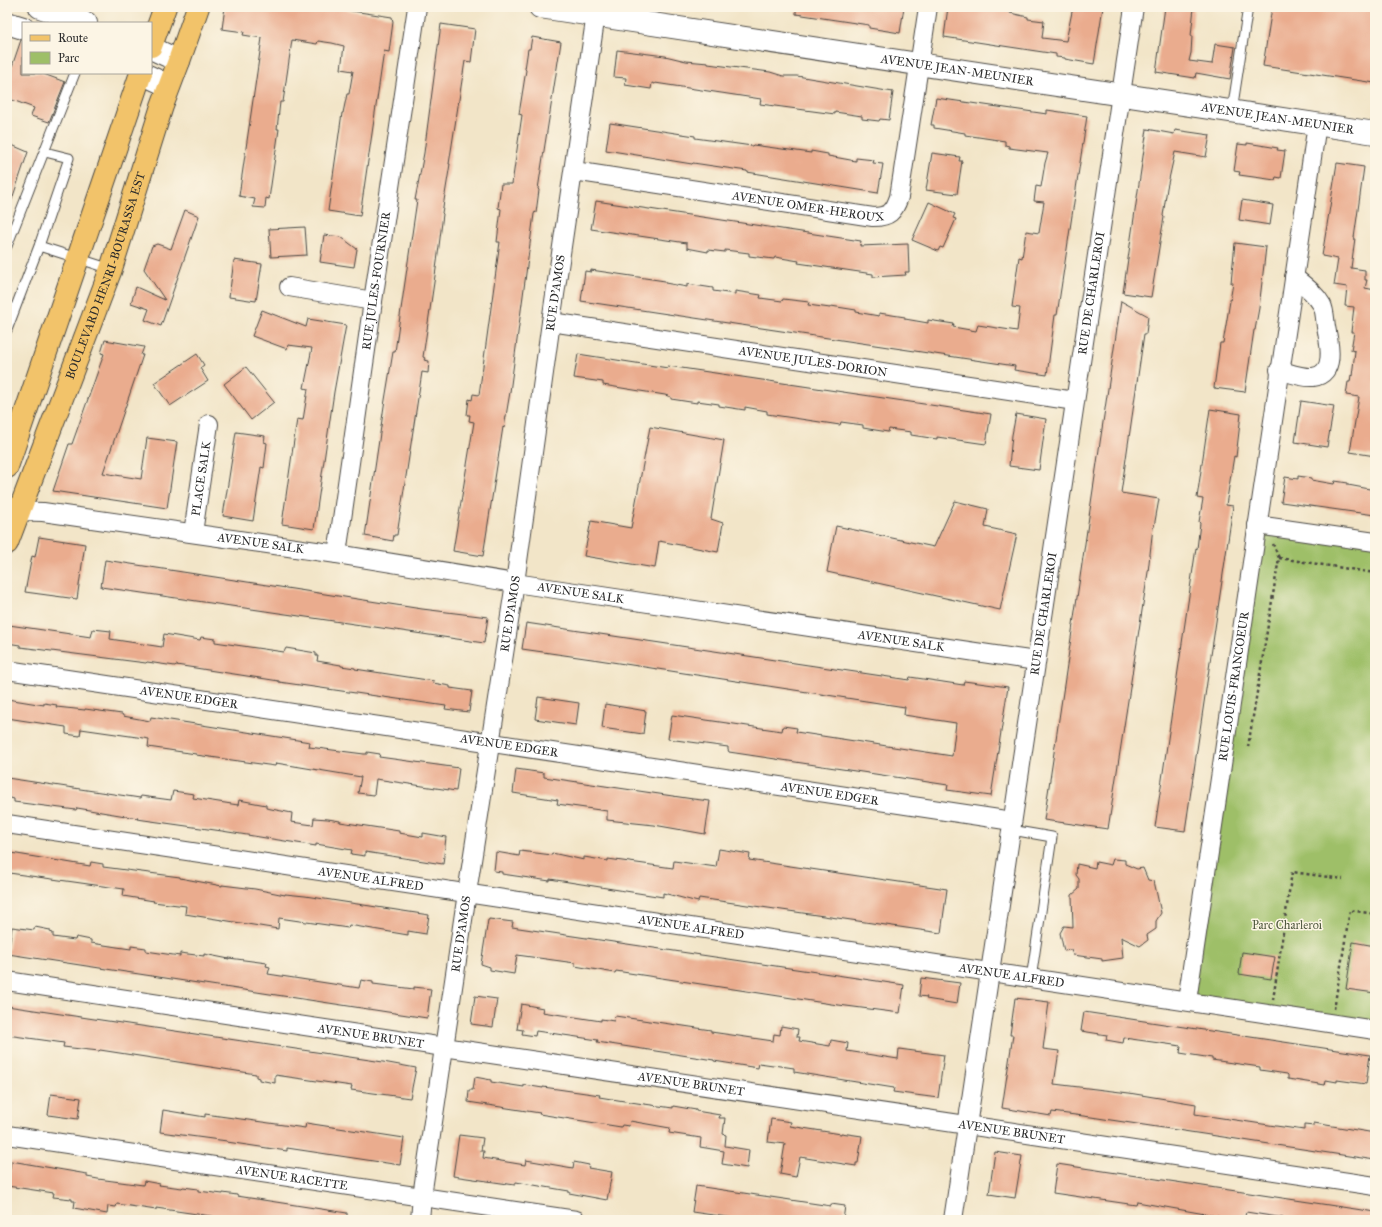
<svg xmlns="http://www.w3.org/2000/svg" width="1382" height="1227" viewBox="0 0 1382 1227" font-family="'IM FELL Great Primer',serif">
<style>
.green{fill:#9ebf68;stroke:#64754a}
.building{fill:#eaac8e}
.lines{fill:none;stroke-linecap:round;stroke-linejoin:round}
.service-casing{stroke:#494743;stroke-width:11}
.minor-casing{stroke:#494743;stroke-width:20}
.tertiary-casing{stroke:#494743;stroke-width:24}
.primary-casing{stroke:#494743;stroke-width:24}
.path{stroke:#494743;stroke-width:2.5;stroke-dasharray:3 3;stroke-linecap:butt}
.service{stroke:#fff;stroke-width:9}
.minor{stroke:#fff;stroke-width:18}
.tertiary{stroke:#fff;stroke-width:22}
.primary{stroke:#f2c36a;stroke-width:22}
.labels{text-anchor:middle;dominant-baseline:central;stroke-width:3;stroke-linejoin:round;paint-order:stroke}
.street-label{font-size:12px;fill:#2b2b2b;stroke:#fcf5e5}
.park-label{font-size:12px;fill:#4e573d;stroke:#fcf5e5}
</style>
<rect width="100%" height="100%" fill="#fcf5e5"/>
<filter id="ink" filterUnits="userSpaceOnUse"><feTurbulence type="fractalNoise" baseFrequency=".025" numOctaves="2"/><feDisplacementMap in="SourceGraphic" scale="8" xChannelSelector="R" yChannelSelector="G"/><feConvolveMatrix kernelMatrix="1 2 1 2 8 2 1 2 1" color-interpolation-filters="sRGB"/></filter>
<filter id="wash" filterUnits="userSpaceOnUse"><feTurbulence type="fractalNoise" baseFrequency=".012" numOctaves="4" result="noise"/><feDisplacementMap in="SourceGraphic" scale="16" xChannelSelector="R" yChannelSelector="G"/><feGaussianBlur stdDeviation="0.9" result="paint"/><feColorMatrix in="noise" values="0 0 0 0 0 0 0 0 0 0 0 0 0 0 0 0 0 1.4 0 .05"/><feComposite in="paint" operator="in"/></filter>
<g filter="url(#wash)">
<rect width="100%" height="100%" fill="#f2e5c8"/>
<!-- green -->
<path class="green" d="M1257,525L1375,542V1030L1187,1001Z"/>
<g id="blocks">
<!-- building -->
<path class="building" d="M225,7H326L392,17L393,22L389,52L384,51L360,216L328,211L342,113H343L347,94H349L353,71L341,69L344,46L332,43L318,41L317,44L292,40L283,102H280L277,129H279L269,199L266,198L265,208L253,207L255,199L239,196L262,38L243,35L244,32L222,29Z
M796,7H904L900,33L869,28V25L796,14Z
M948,7H997L1010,9V13L1028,17V19L1044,21L1042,38L1066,41L1073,7H1103L1094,64L1065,59V58L1056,57V54L944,37Z
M1165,7H1194L1191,36H1192L1191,53L1189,61L1212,64L1215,44L1235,47L1230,79L1196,73L1195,78L1156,72Z
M1272,7H1375V83L1263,66Z
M441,24L475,29L471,62L465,61L449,164H450L442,213L443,214L437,262L423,357L425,358L424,360L429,361L428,373L422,372L397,535H394L393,541L365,536L384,406L393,352H395L399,323L417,200H415L424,153Z
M532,37L561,42L538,189L539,190L536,213L535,212L534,214L510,392L504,428L503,427L483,556L453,551L474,422L469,421L470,415H467L469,399L472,400L473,394L479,395L500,242H497L501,209L498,208L501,184H512L522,115L519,114L526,70L525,69L528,49H530Z
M21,40H23V73H41L65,82L49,122L31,116L34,108L7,98V81Z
M617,50L665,56L686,61L708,63V64L770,72L783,76H797L893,92L889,120L880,119L879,121L862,119V116L835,112V114L760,104L761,99L655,83V84L652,83L651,89L625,85L626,78L614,77Z
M936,98L1047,114V110L1087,116L1057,315H1055L1047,375L1014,370L1015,366L581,301L585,271L591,272V270L665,281V283L687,287V284L713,288V291L735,294V291L761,295L760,298L782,301L783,299L809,302L808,305L830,308L831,306L856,310V312L879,316V313L905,317V319L928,323V320L954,324L953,327L976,331L978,325L1017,331L1020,308L1012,307L1019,257L1022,258L1026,231L1039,233L1044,202L1034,201L1036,186L1041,187L1045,163L1048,153L1009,148V146L1005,145V141L965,135V133L934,128V125H931Z
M610,123L695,136V138L752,146L753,145L811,153V151L822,153L828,154V156L856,161V158L874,160L873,163L883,164L878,193L747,172V171L693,163L692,164L606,150Z
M1147,129L1174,134L1175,130L1210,135L1206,157L1175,152L1167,188L1163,216L1164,217L1151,297L1123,293Z
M7,143L28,152L9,208L7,207Z
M1247,143L1278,148L1277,150L1285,151L1281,178L1276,177L1275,180L1261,178L1239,175L1240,172L1234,171L1238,144L1247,145Z
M932,153L960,157L959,161H962L957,194L926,190Z
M1337,163L1364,167L1357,217L1354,238H1355L1351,268L1365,270V280H1367L1365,288L1375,290V456L1350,452L1359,397L1346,395L1348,382H1350L1351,375L1352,376L1355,351L1351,350L1354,332H1351L1354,307L1345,306L1347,287L1334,285L1338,259L1322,256Z
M1242,200L1273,205L1270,225L1239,220Z
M596,201L861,241L860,246L908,244L909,272H905L906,275L873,277V274L798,263L799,261L775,257L774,259L749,256V253L725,250V252L708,250V252L687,248V243L591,229Z
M929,202L955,214L953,218L956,219L943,248L940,247L938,251L912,240Z
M185,210L199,216L161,326L145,320L149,309L131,303L136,287L165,300L144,269L152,246L157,244L171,249Z
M305,227L307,255L271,257L269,229Z
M324,235L341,237L357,249L354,267L320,262Z
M1235,243L1266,247L1259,308L1255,330H1254L1245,392L1214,388L1220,343H1223L1233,283H1231Z
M234,260L262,264L256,301L229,297Z
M1121,301L1148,316L1146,334H1144L1121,493L1159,499L1154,527H1153L1148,572L1108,829L1044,820Z
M262,310L306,327L308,319L346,325L334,392L314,529L282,524L297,419L303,420L308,389L304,388L312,348L288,345L287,349L252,336Z
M105,340L144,347L141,355H143L103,473L141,479L147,438L177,442L167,508L53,491L69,444H72L104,354L101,353Z
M197,354L204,365L200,368L208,381L170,406L154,383Z
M578,354L668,368V366L991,414L986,444L937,437V439L911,435V432L889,429L888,432L863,428V425L841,422L840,425L767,414V411L745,407V410L719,406V404L697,401V403L671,399V397L665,395L603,385V382L574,378Z
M246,367L274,402L251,420L224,384Z
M1301,401L1334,406L1327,447L1295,442Z
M1210,409L1241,414L1236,457L1234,456L1226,505L1233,506L1230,527L1185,831L1155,827L1196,548L1197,549L1200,523L1199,522L1203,499L1197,498Z
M1016,414L1046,419L1039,470L1009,466L1012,435Z
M650,427L724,440L711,519L723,523L718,552L659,541L655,568L584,556L591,521L631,528Z
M236,432L265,436L264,442L267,443L264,468L261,467L253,521L223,516Z
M1298,476L1311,478V480L1334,484L1335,481L1348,483V485L1375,490V515L1281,502L1285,477L1298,479Z
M955,501L988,509L985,527L1017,534L1000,610L827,572L836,526L934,547Z
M39,537L85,544L77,599L25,592L32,556L35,557Z
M105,560L422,609L488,617L484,643L101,587Z
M526,623L909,680L910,677L963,685L964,681L1008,687L991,796L947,790L948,785L729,752L728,750V747L668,739L672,715L782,731L783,726L797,728L796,732L952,756L956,723L904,715L905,707L599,660L522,649Z
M9,625L91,637L93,629L111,631L110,639L162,647L164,634L200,640L201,637L215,639V642L284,652L286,648L316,653V656H318L317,661L341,665V666L355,668V669L434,681L433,683L450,686V688L472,691L469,712L445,709L446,706L279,682V681L176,665L175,666L147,662L146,663L20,647V645L7,643Z
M538,697L579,703L576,725L535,719Z
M7,699L44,705V703L57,705L56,707L85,710V709L122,714L123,716L150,721L151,717L170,720L310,742L309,747L364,754H367V752L380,754L379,757L459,768L456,791L376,779L374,795L358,793L361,777L276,763L275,766L196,755V754L148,747L149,739L137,737L81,729L80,736L66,734V727L7,718Z
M605,704L646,711L643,734L602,728Z
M516,769L544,773V777L693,799L710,801L705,834L654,825L607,820V811L557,804L558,800L513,793Z
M7,778L140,798L141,796L171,800L173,791L194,794L193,798L238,805L239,800L266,805V808L292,813L291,822L313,825L314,818L328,819L340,821V822L399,831V833L423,837V833L446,837L443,864L365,852V856L351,854L352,850L316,844V846L222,831L137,819L138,818L77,808L76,810L14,802V799L7,797Z
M719,849L750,854L749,860L947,889L941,933L699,898L698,902L663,893V897L550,879V881L502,874V872L494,871L496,852L519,856L520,851L552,855V853L584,860V857L608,861V859L673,868L674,861L716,867Z
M11,853L90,866L91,862L103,864V867L180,877V878L222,886V885L255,889L285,895V894L305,896L429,915L426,934L408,931V935L349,925L348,928L279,918L278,929L185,914L186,906L153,902L154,901L123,896L124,889L9,873Z
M1113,859L1125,860V864L1137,869L1143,868L1148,880L1154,881L1161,913L1156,921V929L1147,935L1148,940L1140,946L1121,937L1123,958L1102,961V959L1073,955L1071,950L1064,951L1060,933L1064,926L1073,927L1072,895L1079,889V879L1076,875L1077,864L1095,868L1096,862L1111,865Z
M489,919L513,922L512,927L904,985L900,1013L831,1004L616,971L615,973L575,966V963L517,955L514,974L490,970V967L481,964L488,920H489Z
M12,927L34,930L35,927L50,930V932L53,933V937L75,940L76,937L91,940V943L117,947L131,949V946L146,948V951L180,956V953L204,956V954L229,959V958L267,963L266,966L270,967L268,974L359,988L361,980L373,982V984L414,989V987L431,989L427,1018L8,954Z
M1353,942L1375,946V993L1346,989Z
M1242,952L1275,957L1271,979L1239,974Z
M921,978L960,983L957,1004L926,999L927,997L919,996Z
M475,996L497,999L493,1027L471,1024Z
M1015,998L1049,1002L1043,1049L1059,1051L1054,1084L1129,1093L1196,1104L1195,1114L1269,1125L1304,1130V1125L1314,1126V1123L1375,1133V1160L1091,1117L1052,1112L1051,1116L1002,1108L1013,1035H1010Z
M521,1004L543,1008L542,1012L601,1021V1019L614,1021L615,1016L711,1030V1032L773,1041L774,1034L780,1035L781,1026L798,1029L797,1037H800L799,1041L830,1046L831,1040L848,1043L847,1051L898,1059L899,1049L944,1055L938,1098L893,1092L894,1088L794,1072V1068L759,1063L758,1068L714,1061V1060L597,1042L598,1040L536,1031L535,1036L522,1034L523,1030L517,1029Z
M7,1006L383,1062L416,1068L410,1098L351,1090L352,1086L275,1075V1083L259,1080V1078L256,1077V1074L100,1050L99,1051L63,1047L64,1043L7,1035Z
M1084,1012L1370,1055L1366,1084L1337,1080V1082L1326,1080L1325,1085L1288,1079V1075L1287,1074L1260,1070V1067L1212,1060V1058L1180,1053L1181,1046L1124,1038L1123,1043L1106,1040L1107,1035L1081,1031Z
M475,1077L491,1080V1082L524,1087V1085L543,1088V1087L600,1095L599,1097L637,1103L673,1108V1106L696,1110V1111L720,1115L719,1118H725L723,1134L726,1135L725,1146L749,1150L747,1168L722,1164L724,1151L700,1147L701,1138L669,1133L670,1128L630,1121L629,1126L622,1125L621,1127L539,1114L540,1113L468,1102L469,1090H473Z
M51,1094L81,1098L78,1119L48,1115Z
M163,1110L205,1117V1114L305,1128L306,1123L404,1138L400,1165L287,1148V1151L227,1142V1141L160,1132Z
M771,1119L791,1122L790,1126L841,1134V1133L862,1136L858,1163H856V1166L800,1157L796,1177L780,1174L785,1144L768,1142Z
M459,1135L483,1138L481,1151H484L483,1158L525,1165L526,1160L573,1168L574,1162L589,1165L588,1168L612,1172L607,1200L569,1193V1191L516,1182L515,1185L453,1176Z
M995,1152L1022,1156L1015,1198L989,1194Z
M11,1161L87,1174V1177L98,1179L143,1185L144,1181L160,1184L159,1185L182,1188L183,1187L198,1189V1191L223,1194V1193L237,1195V1196L347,1213V1220H238L156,1208V1210L117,1204L116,1207L108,1206L107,1214L74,1208L75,1201H72V1199L53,1197L54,1193L7,1186Z
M1057,1164L1375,1212V1220H1297L1246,1212L1244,1220H1239L1137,1202L1136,1205L1053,1193Z
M696,1186L831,1206V1204L845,1206L843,1220H748L692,1212Z"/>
</g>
</g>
<g filter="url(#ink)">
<use href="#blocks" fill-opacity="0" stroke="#494743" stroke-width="1"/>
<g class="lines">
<defs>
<path id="service" d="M1232,111L1248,7
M7,246L75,73
M39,246L111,269
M7,330L39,246L69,158L45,152
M1011,830L1052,837L1031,979"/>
<g id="minor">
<path id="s1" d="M574,171L873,217C889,217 894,212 899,197L928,7"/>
<path d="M289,287L373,301"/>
<path id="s2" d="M551,322L1075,401"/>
<path d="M1279,370C1290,373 1302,378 1313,377C1337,374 1329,342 1326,327C1325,320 1325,311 1322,305C1315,293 1305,286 1294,277"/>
<path id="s3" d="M7,511L43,512L337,554L515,583L1036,661"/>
<path d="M1257,525L1375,542"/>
<path id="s4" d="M193,533L209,424"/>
<path id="s5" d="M337,554L373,301L417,7"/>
<path id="s6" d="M7,670L1012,821"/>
<path id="s7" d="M7,824L1375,1030"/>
<path id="s8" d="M7,981L444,1047L1375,1186"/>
<path id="s9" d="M1187,1001L1317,124"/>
<path id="s10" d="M7,1135L576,1220"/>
<path id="s11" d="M420,1220L422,1196L467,893L515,583L551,322L597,7"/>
<path id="s12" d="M953,1220L1134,7"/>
</g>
<g id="tertiary">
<path d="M40,7L86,23"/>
<path id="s13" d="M540,7L1375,133"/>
<path d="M7,23L23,28"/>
<path d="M151,48L179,61"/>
<path d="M141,73L169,86"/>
</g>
<g id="primary">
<path d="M151,46L165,7"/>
<path d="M7,467L141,73"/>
<path id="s14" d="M7,543L111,269L162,106L179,61L198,7"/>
</g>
</defs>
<!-- service casing -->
<use href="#service" class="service-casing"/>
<!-- minor casing -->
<use href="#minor" class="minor-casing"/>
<!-- tertiary casing -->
<use href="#tertiary" class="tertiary-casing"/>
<!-- primary casing -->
<use href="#primary" class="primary-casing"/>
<!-- path -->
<path class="path" d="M1279,558L1375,573
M1248,747L1279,558L1273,544
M1273,1000L1292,872L1343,879
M1334,1009L1350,910L1375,914
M1373,1014L1375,1002"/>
<!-- service -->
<use href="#service" class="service"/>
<!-- minor -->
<use href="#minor" class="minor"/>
<!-- tertiary -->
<use href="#tertiary" class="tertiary"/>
<!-- primary -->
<use href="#primary" class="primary"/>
</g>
</g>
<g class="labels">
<!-- street labels -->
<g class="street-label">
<text stroke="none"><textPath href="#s13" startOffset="422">AVENUE JEAN-MEUNIER</textPath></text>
<text stroke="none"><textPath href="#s13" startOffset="746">AVENUE JEAN-MEUNIER</textPath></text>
<text stroke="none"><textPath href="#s1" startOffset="237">AVENUE OMER-HEROUX</textPath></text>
<text stroke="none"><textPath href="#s14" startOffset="285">BOULEVARD HENRI-BOURASSA EST</textPath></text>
<text stroke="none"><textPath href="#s5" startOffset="276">RUE JULES-FOURNIER</textPath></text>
<text stroke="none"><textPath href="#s11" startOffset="937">RUE D'AMOS</textPath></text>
<text stroke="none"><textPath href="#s12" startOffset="937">RUE DE CHARLEROI</textPath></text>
<text stroke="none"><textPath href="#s2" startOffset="265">AVENUE JULES-DORION</textPath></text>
<text stroke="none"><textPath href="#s4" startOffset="55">PLACE SALK</textPath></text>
<text stroke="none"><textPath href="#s3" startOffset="256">AVENUE SALK</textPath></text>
<text stroke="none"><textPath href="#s3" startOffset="580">AVENUE SALK</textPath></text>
<text stroke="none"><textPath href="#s11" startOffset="613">RUE D'AMOS</textPath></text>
<text stroke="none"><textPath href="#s12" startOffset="613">RUE DE CHARLEROI</textPath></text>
<text stroke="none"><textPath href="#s3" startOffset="904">AVENUE SALK</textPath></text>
<text stroke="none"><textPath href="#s9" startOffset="318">RUE LOUIS-FRANCOEUR</textPath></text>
<text stroke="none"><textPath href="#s6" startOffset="184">AVENUE EDGER</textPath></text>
<text stroke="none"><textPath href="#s6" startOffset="508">AVENUE EDGER</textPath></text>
<text stroke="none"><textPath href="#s6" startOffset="832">AVENUE EDGER</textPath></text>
<text stroke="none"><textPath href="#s7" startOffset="368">AVENUE ALFRED</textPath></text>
<text stroke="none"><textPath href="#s7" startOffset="692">AVENUE ALFRED</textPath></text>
<text stroke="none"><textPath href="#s11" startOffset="289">RUE D'AMOS</textPath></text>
<text stroke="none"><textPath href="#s7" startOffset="1016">AVENUE ALFRED</textPath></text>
<text stroke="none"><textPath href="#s8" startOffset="368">AVENUE BRUNET</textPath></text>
<text stroke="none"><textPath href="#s8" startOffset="692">AVENUE BRUNET</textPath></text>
<text stroke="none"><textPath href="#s8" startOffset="1016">AVENUE BRUNET</textPath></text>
<text stroke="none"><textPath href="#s10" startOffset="288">AVENUE RACETTE</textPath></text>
</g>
<!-- park labels -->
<g class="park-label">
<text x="1287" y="925">Parc Charleroi</text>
</g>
</g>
<!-- margin -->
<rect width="1382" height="1227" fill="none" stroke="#fcf5e5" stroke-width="24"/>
<!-- legend -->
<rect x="22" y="22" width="130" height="52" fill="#fcf5e5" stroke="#a8a49b"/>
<rect x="30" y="35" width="20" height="6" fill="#f2c36a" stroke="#a8a49b"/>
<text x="58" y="42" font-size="12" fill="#2b2b2b">Route</text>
<rect x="30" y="52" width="20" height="12" fill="#9ebf68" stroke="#a8a49b"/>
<text x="58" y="62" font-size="12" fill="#2b2b2b">Parc</text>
</svg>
